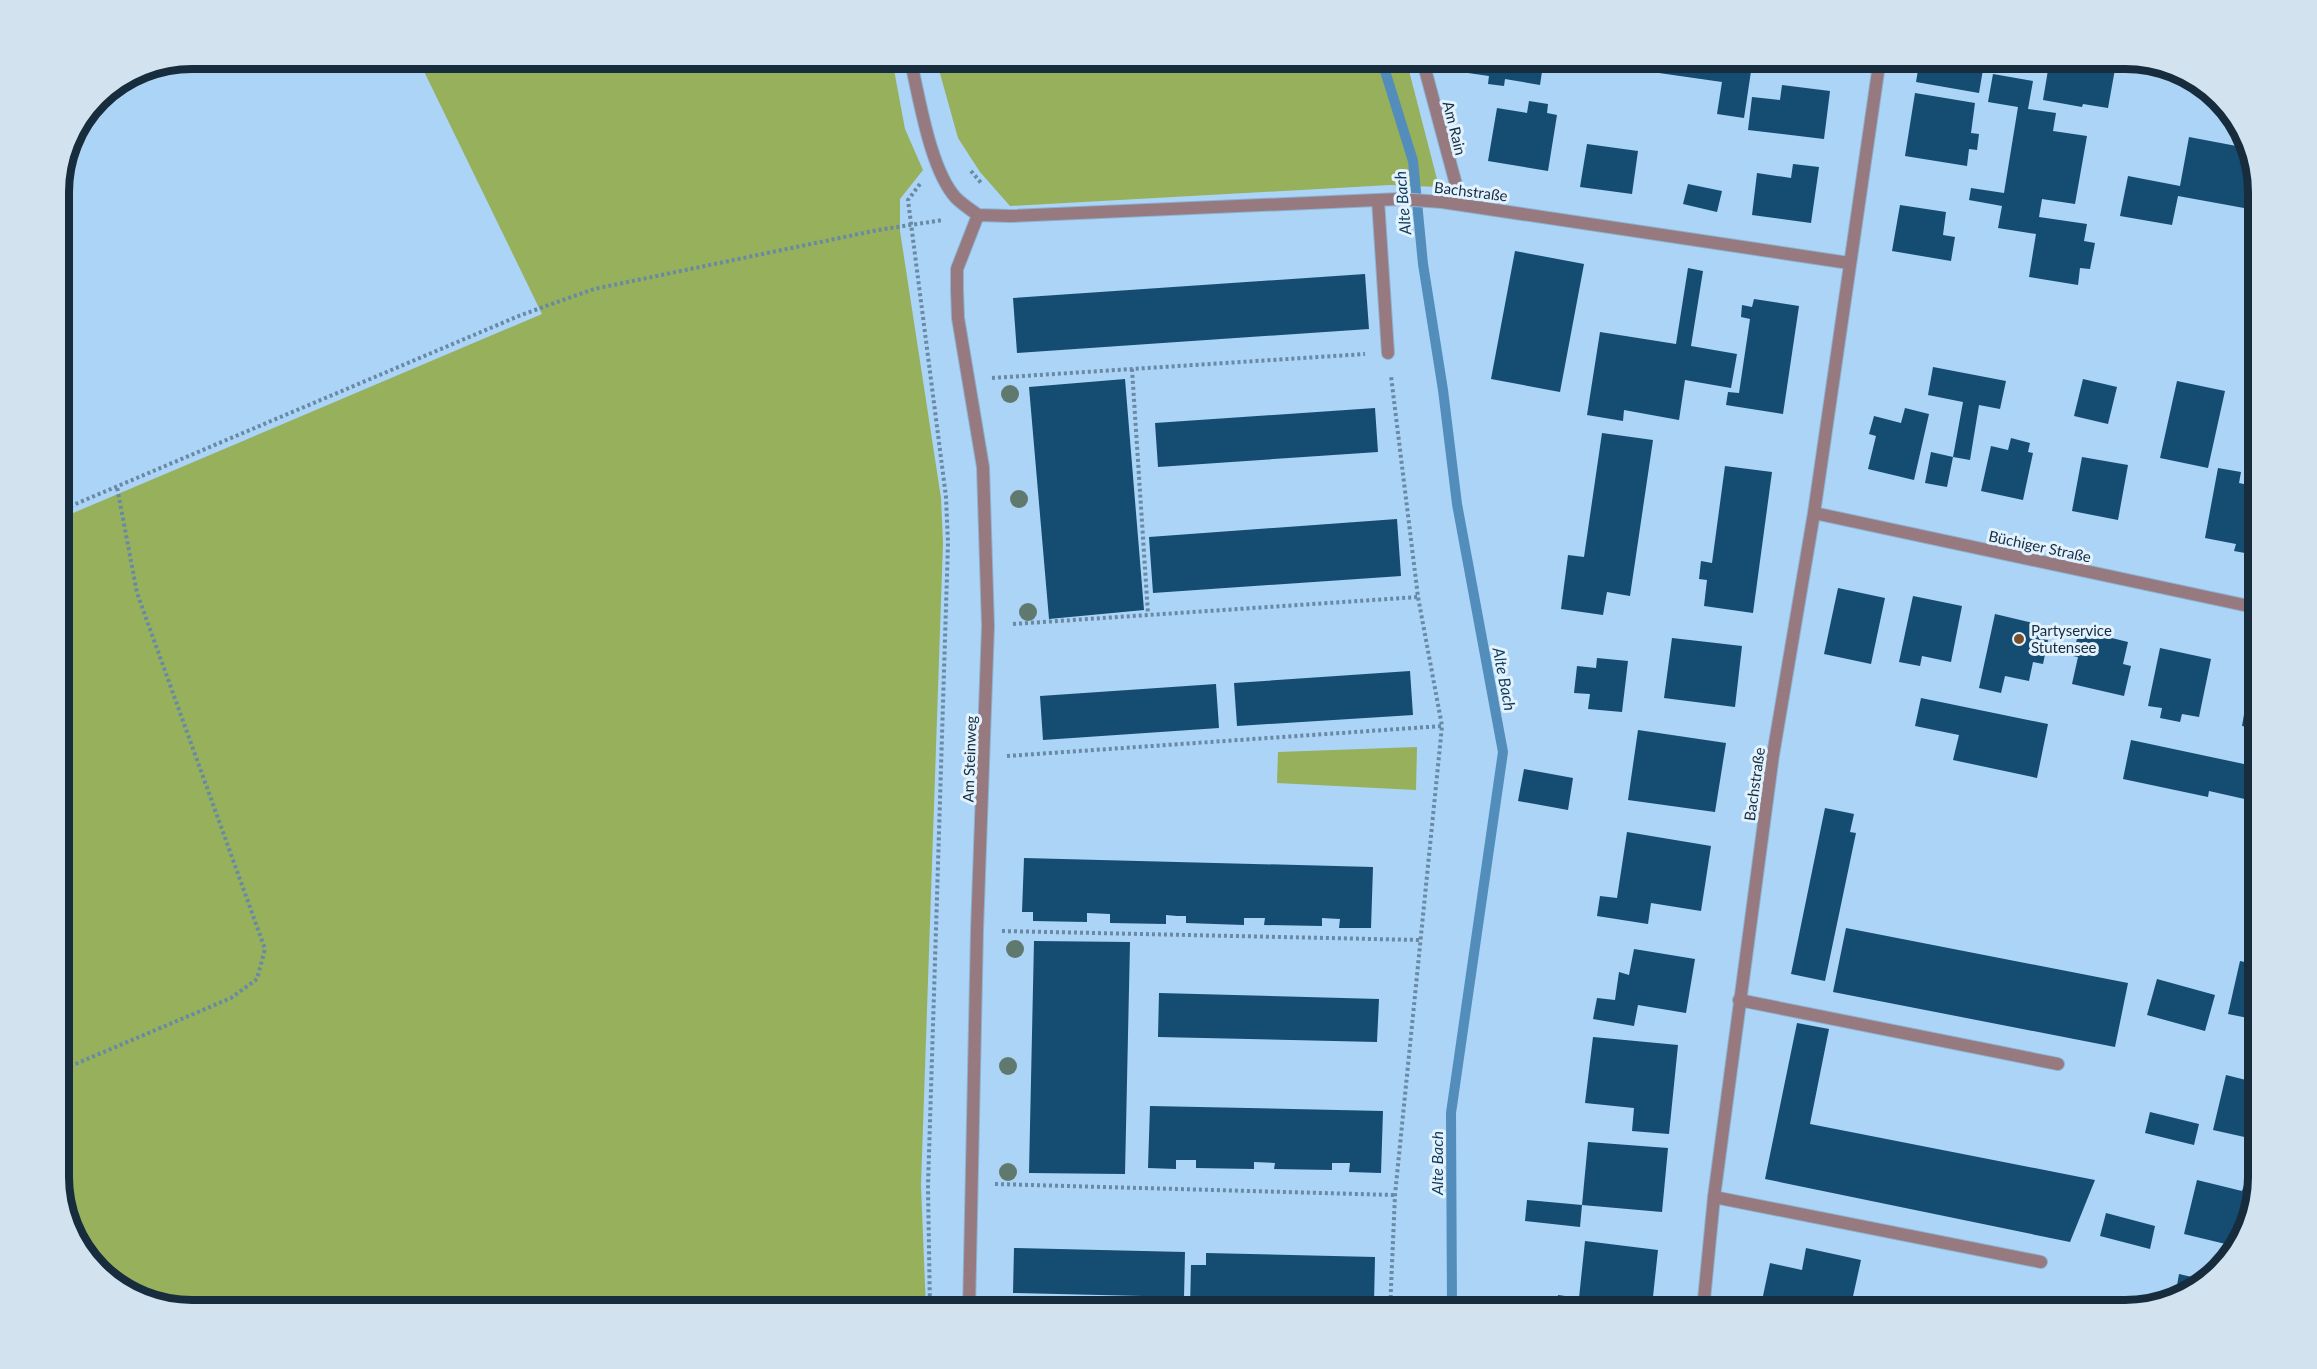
<svg xmlns="http://www.w3.org/2000/svg" width="2317" height="1369" viewBox="0 0 2317 1369" font-family="Lato,sans-serif">
<style>
.green{fill:#96b05c}
.lines{fill:none;stroke-linecap:round;stroke-linejoin:round}
.stream{stroke:#528dbb;stroke-width:10}
.building{fill:#144c72}
.lane-casing{stroke:#8db2d1;stroke-width:14}
.street-casing{stroke:#8db2d1;stroke-width:14}
.path{stroke:#6989a4;stroke-width:4;stroke-dasharray:3 3;stroke-linecap:butt}
.lane{stroke:#967a80;stroke-width:12}
.street{stroke:#967a80;stroke-width:12}
.tree{fill:#60796f}
.poi-dot{fill:#76502c;stroke:#e2f2ff;stroke-width:2}
.labels{text-anchor:middle;dominant-baseline:central;stroke-width:6;stroke-linejoin:round;paint-order:stroke}
.street-label{font-size:15px;fill:#172c3d;stroke:#e2f2ff}
.poi-label{font-size:15px;fill:#172c3d;stroke:#e2f2ff;text-anchor:start}
.water-label{font-size:16px;font-style:italic;fill:#123b59;stroke:#e2f2ff}
.rim{fill:none;stroke:#172c3d;stroke-width:8}
</style>
<rect width="100%" height="100%" fill="#abd4f6"/>
<!-- green -->
<path class="green" d="M418,59H892L905,129L923,170L900,199V231L941,498L943,543L921,1185L926,1310H192L125,1292L81,1248L59,1168V519L542,314Z
M936,59H1406L1439,187L1390,185L1010,206L980,172L958,138Z
M1417,747L1416,790L1277,783L1278,752Z"/>
<g class="lines">
<!-- stream -->
<path class="stream" d="M1381,58L1413,161L1423,264L1443,390L1457,504L1503,752L1451,1113L1452,1310"/>
</g>
<!-- building -->
<path class="building" d="M1456,58H1544L1540,85L1505,79L1504,86L1488,84L1489,76L1454,71Z
M1654,58H1753L1744,118L1717,114L1722,82L1652,72Z
M1920,58H1985L1979,93L1916,82Z
M2050,58H2117L2108,108L2083,104L2082,107L2043,100Z
M1993,74L2033,81L2028,109L2056,113L2053,131L2087,136L2075,204L2042,199L2039,217L2087,224L2084,241L2095,243L2090,269L2080,268L2078,285L2029,277L2036,234L1998,228L2002,206L1969,200L1971,188L2004,193L2018,107L1988,102Z
M1782,85L1830,91L1824,139L1748,130L1752,97L1780,100Z
M1915,93L1975,103L1971,133L1979,134L1977,150L1969,149L1967,166L1905,156Z
M1529,101L1548,104L1547,113L1557,115L1548,171L1488,161L1497,108L1527,113Z
M2189,137L2247,148L2252,163L2244,208L2178,196L2172,225L2120,216L2128,176L2180,186Z
M1587,144L1638,151L1632,194L1580,187Z
M1793,164L1819,167L1811,223L1752,215L1757,173L1791,178Z
M1688,184L1722,191L1717,212L1683,204Z
M1900,205L1946,212L1943,235L1955,237L1951,261L1892,251Z
M1515,251L1584,264L1560,392L1491,379Z
M1688,268L1703,271L1691,346L1737,354L1731,388L1685,380L1679,420L1624,410L1623,421L1587,415L1600,332L1676,344Z
M1365,274L1369,329L1017,353L1013,298Z
M1754,299L1799,306L1783,414L1726,405L1728,392L1739,393L1750,319L1741,317L1742,305L1752,307Z
M1933,367L2006,381L2000,409L1979,405L1970,460L1953,457L1963,402L1928,395Z
M1125,379L1144,610L1049,619L1029,387Z
M2083,379L2117,387L2108,424L2074,416Z
M2177,381L2225,391L2208,468L2160,458Z
M1375,408L1378,452L1158,467L1155,423Z
M1905,408L1929,414L1914,480L1868,469L1876,436L1869,434L1874,416L1901,423Z
M1602,433L1653,440L1630,596L1607,592L1603,615L1561,609L1568,555L1584,557Z
M2011,438L2030,443L2028,452L2033,453L2023,500L1981,491L1991,446L2008,450Z
M1931,452L1953,457L1947,487L1925,483Z
M2082,457L2128,465L2118,520L2072,511Z
M1725,466L1772,472L1753,613L1704,606L1707,580L1699,579L1701,561L1712,563Z
M2218,468L2241,472L2239,483L2258,487V507L2251,547H2247L2245,553L2234,551L2236,544L2205,538Z
M1397,519L1401,576L1153,593L1149,537Z
M1838,588L1885,598L1871,664L1824,654Z
M1913,596L1962,606L1951,662L1922,656L1920,666L1899,662Z
M1995,614L2042,625L2039,639L2048,640L2043,664L2033,662L2029,681L2005,676L2001,693L1979,688Z
M2079,630L2128,642L2123,664L2131,666L2124,696L2072,684L2078,657L2073,656Z
M1672,638L1742,646L1735,707L1664,698Z
M2160,648L2211,659L2199,717L2182,714L2180,722L2160,718L2162,708L2148,706Z
M1597,658L1628,661L1622,712L1588,709L1590,694L1574,693L1577,666L1596,668Z
M2252,668L2258,669V729L2242,726Z
M1410,671L1413,715L1237,726L1234,683Z
M1216,684L1219,728L1043,740L1040,696Z
M1921,698L2048,724L2037,778L1953,760L1959,735L1915,726Z
M1638,730L1726,743L1715,812L1628,800Z
M2131,740L2258,767V802L2209,791L2208,797L2123,779Z
M1524,769L1573,778L1568,810L1518,801Z
M1825,808L1854,814L1850,832L1856,833L1825,981L1791,974Z
M1627,832L1711,846L1701,911L1651,903L1648,924L1597,916L1600,896L1617,898Z
M1024,858L1373,867L1371,928H1339L1340,919L1322,918V926L1264,925L1265,918H1244V925L1186,923V916H1177L1166,915V924L1110,923V914L1087,913V922L1033,921V912H1022Z
M1846,928L2128,983L2115,1047L1833,992Z
M1034,941L1130,942L1125,1174L1029,1173Z
M1634,949L1695,959L1686,1013L1638,1005L1634,1026L1593,1019L1597,998L1615,1000L1619,972L1629,975Z
M2240,961L2258,965V1020L2228,1014Z
M2157,979L2215,995L2205,1031L2147,1015Z
M1159,993L1379,999L1377,1042L1158,1037Z
M1797,1023L1829,1029L1810,1124L2095,1180L2070,1242L1765,1179Z
M1593,1037L1678,1045L1669,1134L1632,1131L1634,1108L1585,1103Z
M2226,1075L2258,1083V1140L2213,1130Z
M1150,1106L1383,1111L1381,1173L1349,1172L1350,1163H1332V1170L1274,1169L1275,1163L1254,1162V1169L1196,1168V1160H1176V1169L1148,1168Z
M2150,1112L2199,1124L2194,1145L2145,1133Z
M1588,1142L1668,1148L1662,1212L1582,1205Z
M2197,1180L2242,1191L2245,1182L2257,1185L2238,1247L2184,1234Z
M1527,1200L1582,1205L1580,1227L1525,1221Z
M2106,1213L2155,1226L2150,1249L2100,1236Z
M1585,1241L1658,1250L1652,1306L1603,1300L1602,1310H1556L1558,1295L1579,1298Z
M1014,1248L1185,1252L1184,1297L1013,1293Z
M1806,1248L1861,1260L1850,1310H1760L1770,1263L1802,1270Z
M1206,1253L1375,1257L1374,1303L1205,1298V1308H1190L1191,1265H1206Z
M2179,1274L2205,1280L2191,1293L2175,1297Z"/>
<g class="lines">
<defs>
<path id="lane" d="M1378,200L1388,353
M1739,1000L2058,1064
M1714,1197L2041,1262"/>
<path id="street" d="M910,58C919,96 930,170 956,198C962,204 971,210 978,215
M1422,58L1461,203
M978,215L1010,216L1399,199L1442,202L1849,263
M1814,513L2258,608
M969,1310L977,930L988,626L983,467L958,318L957,290V269L978,215
M1703,1310L1714,1197L1773,755L1814,513L1880,58"/>
</defs>
<!-- lane casing -->
<use href="#lane" class="lane-casing"/>
<!-- street casing -->
<use href="#street" class="street-casing"/>
<!-- path -->
<path class="path" d="M971,171L982,184
M920,184L908,200L946,497L948,543L928,1186L930,1310
M1132,369L1148,614
M992,378L1365,354
M59,511L521,315L594,289L878,230L943,220
M1013,624L1418,597
M1007,756L1442,726
M1002,931L1420,940
M59,1071L231,998L257,979L265,949L137,593L117,487
M995,1184L1395,1195
M1390,1310L1395,1195L1442,726L1418,597L1391,376"/>
<!-- lane -->
<use href="#lane" class="lane"/>
<!-- street -->
<use href="#street" class="street"/>
</g>
<!-- trees -->
<g class="tree">
<circle cx="1010" cy="394" r="9"/>
<circle cx="1019" cy="499" r="9"/>
<circle cx="1028" cy="612" r="9"/>
<circle cx="1015" cy="949" r="9"/>
<circle cx="1008" cy="1066" r="9"/>
<circle cx="1008" cy="1172" r="9"/>
</g>
<!-- markers -->
<circle class="poi-dot" cx="2019" cy="639" r="6"/>
<g class="labels">
<!-- street labels -->
<g class="street-label">
<text transform="translate(1455 128) rotate(76)">Am Rain</text>
<text transform="translate(1471 191) rotate(7)">Bachstraße</text>
<text transform="translate(2040 546) rotate(12)">Büchiger Straße</text>
<text transform="translate(969 759) rotate(-88)">Am Steinweg</text>
<text transform="translate(1754 784) rotate(-82)">Bachstraße</text>
</g>
<!-- poi labels -->
<g class="poi-label">
<text x="2031" y="630">Partyservice<tspan x="2031" dy="17">Stutensee</tspan></text>
</g>
<!-- water labels -->
<g class="water-label">
<text transform="translate(1402 203) rotate(-95)">Alte Bach</text>
<text transform="translate(1505 679) rotate(79)">Alte Bach</text>
<text transform="translate(1436 1163) rotate(-90)">Alte Bach</text>
</g>
</g>
<!-- crop -->
<path d="M0 0H2317V1369H0ZM192 69H2125A123 123 0 0 1 2248 192V1177A123 123 0 0 1 2125 1300H192A123 123 0 0 1 69 1177V192A123 123 0 0 1 192 69Z" fill="#d2e2ef" fill-rule="evenodd"/>
<path class="rim" d="M192 69H2125A123 123 0 0 1 2248 192V1177A123 123 0 0 1 2125 1300H192A123 123 0 0 1 69 1177V192A123 123 0 0 1 192 69Z"/>
</svg>
